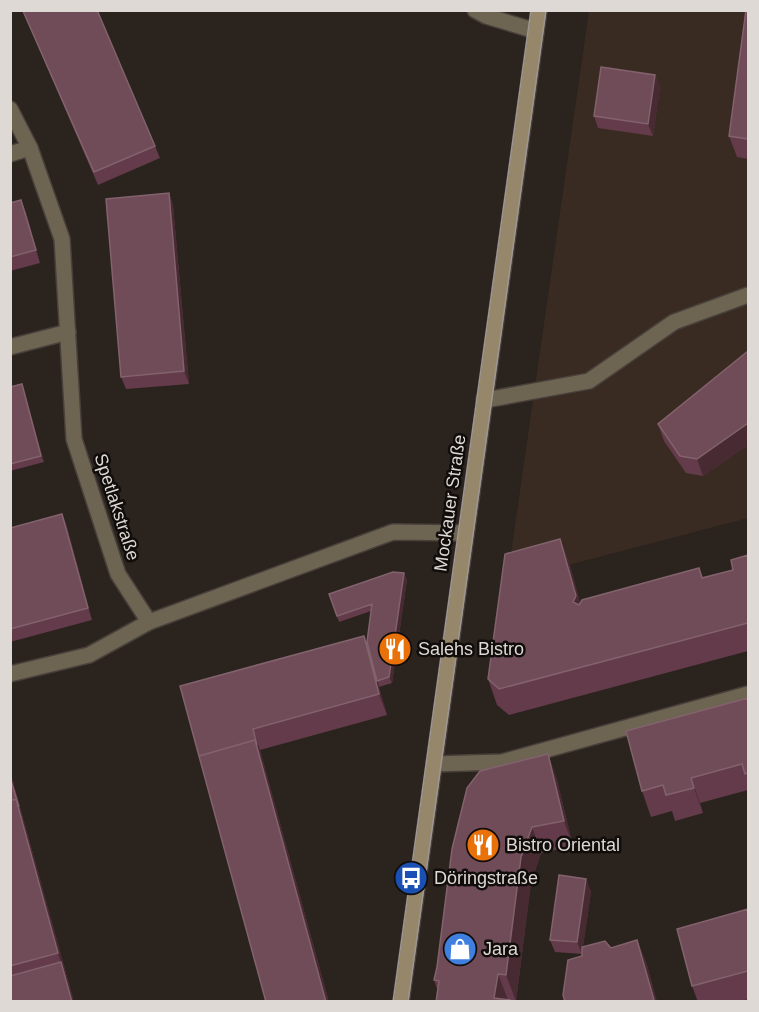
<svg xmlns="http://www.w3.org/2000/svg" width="759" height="1012" viewBox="0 0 759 1012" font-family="Helvetica,sans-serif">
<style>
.built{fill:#392b22}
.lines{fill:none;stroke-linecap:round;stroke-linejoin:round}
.service-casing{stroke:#48403b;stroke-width:18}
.minor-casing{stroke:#48403b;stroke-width:18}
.secondary-casing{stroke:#48403b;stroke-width:18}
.service{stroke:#6d6452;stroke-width:15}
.minor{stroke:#6d6452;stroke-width:15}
.secondary{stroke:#96876a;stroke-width:15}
.tram{stroke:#9d9692;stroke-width:1.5}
.wall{fill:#633b4a}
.shaded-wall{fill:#472a32}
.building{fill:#704c58;stroke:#82626c;stroke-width:1.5}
.labels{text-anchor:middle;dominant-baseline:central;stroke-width:5;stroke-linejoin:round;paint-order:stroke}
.street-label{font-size:18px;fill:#ded9d5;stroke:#110d0b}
.poi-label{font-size:18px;fill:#ded9d5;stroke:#110d0b;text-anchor:start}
</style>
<rect width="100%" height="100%" fill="#2b231e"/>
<!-- built -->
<path class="built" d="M589,11H748V518L507,581Z"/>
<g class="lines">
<defs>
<path id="service" d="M10,154L30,148
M10,347L68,332
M484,399H491L589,381L674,322L748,295
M10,674L89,655L149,622"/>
<path id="minor" d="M475,10L486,16L536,31
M10,109L30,148L62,239L74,439L118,574L149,622L393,532L465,533
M434,764L502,762L748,694"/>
<path id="secondary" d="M401,1002L539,10"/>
</defs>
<!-- service casing -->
<use href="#service" class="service-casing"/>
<!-- minor casing -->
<use href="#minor" class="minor-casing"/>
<!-- secondary casing -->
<use href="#secondary" class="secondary-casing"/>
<!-- service -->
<use href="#service" class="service"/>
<!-- minor -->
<use href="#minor" class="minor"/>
<!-- secondary -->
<use href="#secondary" class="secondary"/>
<!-- tram -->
<path class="tram" d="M393,1002L531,10
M408,1002L546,10"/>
</g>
<!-- wall -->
<path class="wall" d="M748,10V159L737,157L729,136Z
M23,11L155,146L160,158L98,185L28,23Z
M655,75L660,87L653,136L598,128L594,116Z
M169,193L173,205L189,384L126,389L121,377Z
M10,203L26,212L40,263L10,271Z
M748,351V445L703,476L686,473L664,441L658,424Z
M10,387L24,391L44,462L10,471Z
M62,514L67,527L92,620L10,642V528Z
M560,539L570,565L580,603L699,568L703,577L733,570L748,555V651L509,715L497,705L488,679Z
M404,573L407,580L392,683L379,687L387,715L260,750L329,1002H266L180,686L368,649L371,611L339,622L329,594Z
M748,698V790L700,803L703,813L675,821L672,811L651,817L642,791Z
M548,754L557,780L573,846L541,853L531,883L516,1001L437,989L434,980Z
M10,771L25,825L74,1002H10Z
M586,879L591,892L583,946L611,948L637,940L647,965L657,1002H565L582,954L555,952L550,940Z
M748,909V999L739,1002H698L692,986Z"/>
<!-- shaded-wall -->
<path class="shaded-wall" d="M655,75L660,87L653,136L648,124Z
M169,193L173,205L189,384L184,371Z
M21,200L26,212L40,263L36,250Z
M22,384L24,391L44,462L41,456Z
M748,423V445L703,476L697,459Z
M62,514L67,527L92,620L88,608Z
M560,539L570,565L585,622L573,602Z
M404,573L407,580L392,683L389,677Z
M364,636L371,657L387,715L379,694Z
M253,729L260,750L329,1002H326Z
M548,754L557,780L573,846L564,821Z
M10,771L74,1002H72L58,953L10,777Z
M691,778L700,803L703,813L694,788Z
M532,827L541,853L531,883L516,1001L506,975L521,857Z
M586,879L591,892L582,954L577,942Z
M637,940L647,965L657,1002H655L654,1000Z
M498,974L508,1000L494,998Z"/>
<!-- building -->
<path class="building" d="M97,10L155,146L94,172L23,11Z
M746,10H748V139L729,136Z
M601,67L655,75L648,124L594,116Z
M169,193L184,371L121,377L106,199Z
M21,200L36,250L10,257V203Z
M748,351V423L697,459L680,456L658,424Z
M22,384L41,456L10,464V387Z
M62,514L88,608L10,629V528Z
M560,539L576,596L573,602L579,605L582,600L699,568L702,578L733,570L731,560L748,555V623L499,689L488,679L505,554Z
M393,572L404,573L389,677L377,681L367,642L372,604L337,616L329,594Z
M364,636L379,694L253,729L257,745L255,740L199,756L180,686Z
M748,698V773L745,774L742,764L691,778L694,788L666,795L663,785L642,791L626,731Z
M255,740L326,1002H266L199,756Z
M548,754L564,821L532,827L521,857L506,975L498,974L494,998L510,1000V1002H436L439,981L434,980L437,967L452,849L467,788L480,771Z
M10,777L19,807L16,799L10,801Z
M16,799L58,953L10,966V801Z
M559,875L586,879L577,942L550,940Z
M748,909V971L692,986L677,929Z
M637,940L654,1000L648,1002H565L563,995L568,960L582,956V947L605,941L611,948Z
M61,962L72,1002H10V976Z"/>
<!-- icons -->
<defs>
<symbol id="restaurant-disc" viewBox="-11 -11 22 22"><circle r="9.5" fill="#e8710a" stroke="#110d0b"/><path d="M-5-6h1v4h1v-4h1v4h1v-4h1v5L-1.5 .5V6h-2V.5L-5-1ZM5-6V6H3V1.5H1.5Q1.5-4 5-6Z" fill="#fff"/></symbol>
<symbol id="bus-disc" viewBox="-11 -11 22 22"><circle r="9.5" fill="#1a4fb4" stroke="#110d0b"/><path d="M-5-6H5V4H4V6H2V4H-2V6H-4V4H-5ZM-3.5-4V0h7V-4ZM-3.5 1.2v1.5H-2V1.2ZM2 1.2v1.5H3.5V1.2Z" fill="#fff"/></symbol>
<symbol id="shop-disc" viewBox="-11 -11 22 22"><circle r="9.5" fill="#3f7fe0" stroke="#110d0b"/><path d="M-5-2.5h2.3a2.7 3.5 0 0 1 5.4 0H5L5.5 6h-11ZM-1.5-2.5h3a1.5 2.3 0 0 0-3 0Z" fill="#fff"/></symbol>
</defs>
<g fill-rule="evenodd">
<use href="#restaurant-disc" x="376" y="630" width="38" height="38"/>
<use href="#restaurant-disc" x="464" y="826" width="38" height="38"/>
<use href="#bus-disc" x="392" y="859" width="38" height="38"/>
<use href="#shop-disc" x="441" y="930" width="38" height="38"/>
</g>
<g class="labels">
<!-- street labels -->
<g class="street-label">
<text transform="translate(450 503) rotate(-82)">Mockauer Straße</text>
<text transform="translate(117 507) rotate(72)">Spetlakstraße</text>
</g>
<!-- poi labels -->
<g class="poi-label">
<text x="418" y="649">Salehs Bistro</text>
<text x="506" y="845">Bistro Oriental</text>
<text x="434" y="878">Döringstraße</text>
<text x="483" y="949">Jara</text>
</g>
</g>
<!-- border -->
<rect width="759" height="1012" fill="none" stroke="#ded9d5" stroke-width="24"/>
</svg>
